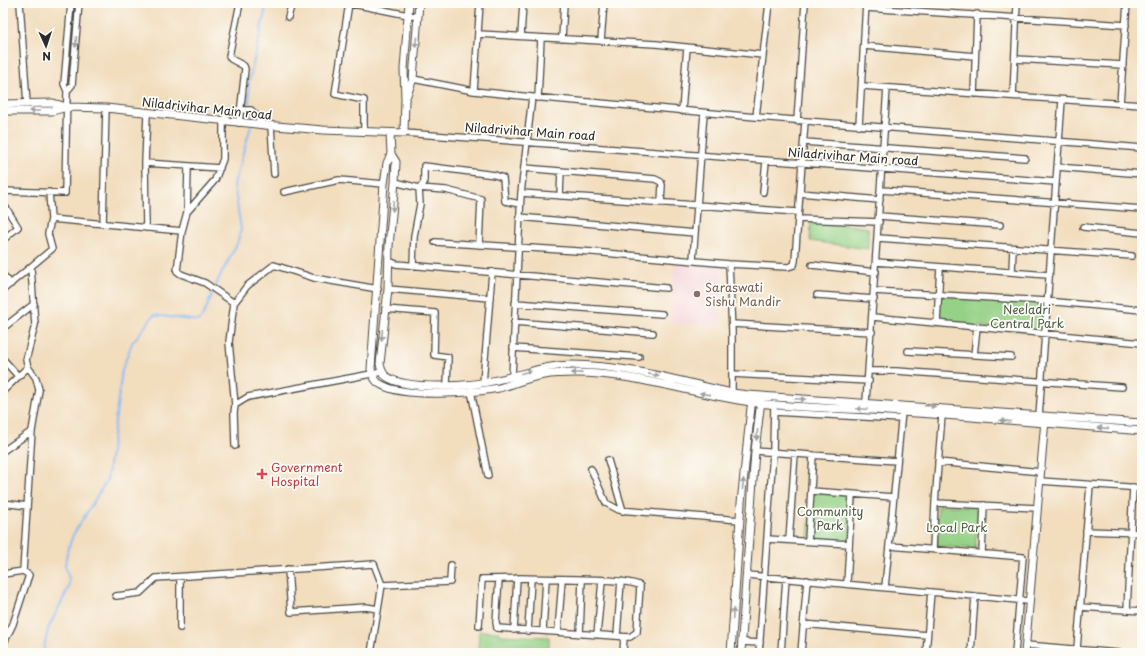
<svg xmlns="http://www.w3.org/2000/svg" width="1145" height="656" viewBox="0 0 1145 656" font-family="'Playpen Sans',sans-serif">
<style>
.built{fill:#f6cfd7}
.green{fill:#95d186;stroke:#607e58}
.lines{fill:none;stroke-linecap:round;stroke-linejoin:round}
.stream{stroke:#89baf6;stroke-width:2}
.minor-casing{stroke:#494641;stroke-width:8}
.tertiary-casing{stroke:#494641;stroke-width:9}
.minor{stroke:#fff;stroke-width:5.5}
.tertiary{stroke:#fff;stroke-width:7}
.oneway{fill:#a0a0a0}
.education-dot{fill:#8d6e63;stroke:#fdfcf7;stroke-width:1.5}
.health-dot{fill:#e0444e;stroke:#fdfcf7;stroke-width:1.5}
.labels{text-anchor:middle;dominant-baseline:central;stroke-width:3.5;stroke-linejoin:round;paint-order:stroke}
.street-label{font-size:12px;fill:#2b2b2b;stroke:#fdfcf7}
.education-label{font-size:12px;fill:#785e54;stroke:#fdfcf7;text-anchor:start}
.park-label{font-size:12px;fill:#4b5d46;stroke:#fdfcf7}
.health-label{font-size:12px;fill:#be3a42;stroke:#fdfcf7;text-anchor:start}
</style>
<rect width="100%" height="100%" fill="#fdfcf7"/>
<filter id="ink" filterUnits="userSpaceOnUse"><feTurbulence type="fractalNoise" baseFrequency=".025" numOctaves="2"/><feDisplacementMap in="SourceGraphic" scale="8" xChannelSelector="R" yChannelSelector="G"/><feConvolveMatrix kernelMatrix="1 2 1 2 8 2 1 2 1" color-interpolation-filters="sRGB"/></filter>
<filter id="wash" filterUnits="userSpaceOnUse"><feTurbulence type="fractalNoise" baseFrequency=".012" numOctaves="4" result="noise"/><feDisplacementMap in="SourceGraphic" scale="16" xChannelSelector="R" yChannelSelector="G"/><feGaussianBlur stdDeviation="0.9" result="paint"/><feColorMatrix in="noise" values="0 0 0 0 0 0 0 0 0 0 0 0 0 0 0 0 0 1.4 0 .05"/><feComposite in="paint" operator="in"/></filter>
<g filter="url(#wash)">
<rect width="100%" height="100%" fill="#f2ddbd"/>
<!-- built -->
<path class="built" d="M674,264L723,266L720,325L671,323Z"/>
<!-- green -->
<path class="green" d="M811,220L868,228V249L810,241Z
M939,295L1046,301L1044,333L937,323Z
M811,491L852,495L849,544L808,541Z
M938,505L979,507L975,549L937,546Z
M479,631L499,632V635L549,637V653H478Z"/>
<g class="lines">
<!-- stream -->
<path class="stream" d="M252,122L249,106V82L267,3
M43,653L48,629L69,587V579L65,566L67,552L73,535L107,480L122,370L132,343L154,315L199,321L203,316L219,278L237,244L241,229L234,184L251,126"/>
</g>
</g>
<g filter="url(#ink)">
<g class="lines">
<defs>
<path id="minor" d="M20,3L27,104
M348,3L418,17
M349,3L335,94L364,100V131
M845,3L866,4
M866,8L1126,25
M288,17L292,3
M478,34L656,44L763,55
M521,36L523,3
M562,39L564,3
M601,41L604,3
M864,46L975,56
M1015,59L1123,65
M413,79L474,91L532,97L756,117L1142,148
M862,86L1142,105
M67,91L72,85L79,3
M474,91L480,3
M974,94L977,14
M1013,96L1017,3
M538,98L541,38
M1120,104L1127,3
M682,111L687,47
M756,117L769,3
M797,121L805,3
M239,123L245,69L244,66L231,59L229,56L240,3
M271,126L274,174
M859,126L866,3
M404,133L1056,182
M804,142L1025,158
M145,163L220,168
M1057,167L1142,174
M524,168L655,179L661,182L662,185L661,203
M395,182L419,188L424,183V166L495,175L503,178L505,201L520,204
M881,190L1142,209
M3,191L65,193L67,91L64,84L71,3
M284,192L339,180L384,184
M763,192L766,161
M521,193L798,212
M800,193L880,200
M560,196L561,171
M3,203L18,227L3,240
M187,212L188,167
M879,216L1000,225
M519,217L695,233
M51,219L182,231
M798,219L879,222
M103,224L106,108
M1083,227L1142,233
M146,228L145,163L147,114
M878,238L1132,256
M435,242L593,252L729,264L788,267L794,265L795,261L805,121
M693,260L704,113
M389,261L396,264L666,288
M876,262L1048,275
M729,264L732,331V393
M812,265L876,272
M413,266L414,236L420,204L419,188L446,190L481,199L479,245
M1012,272L1013,248
M3,275L11,284
M388,289L490,298
M3,290L52,249L48,234L51,219L49,192
M874,291L1046,301L1142,310
M817,295L874,299
M234,303L205,283L181,274L177,271L182,231L187,212L215,180L223,159V122L227,114L236,110H251L265,125
M515,303L662,314
M385,309L435,313L434,355L448,357L447,386
M873,317L1142,343
M514,322L653,333
M937,323L940,267
M732,324L872,332
M3,328L34,304
M513,348L639,357
M908,351L1011,357
M974,355L977,327
M3,359L18,376
M869,371H896L1122,387
M732,374L869,381
M512,376L521,193L532,97
M483,383L492,272
M3,391L28,367
M471,391L488,476
M866,402L887,88
M235,405L229,342L234,303L247,286L274,265L314,278L378,289
M774,412L901,419
M1039,416L1062,100
M235,446L234,413L235,405L248,397L382,372
M3,451L32,431
M755,451L897,461
M608,460L623,511
M938,462L1041,472
M591,469L606,503L619,510L740,520
M1040,481L1142,488
M811,491L893,497
M3,503L27,506
M935,503L1037,508
M1086,531L1142,533
M767,539L849,544
M789,540L795,454
M808,541L813,455
M890,546L1023,557L1015,653
M933,549L935,503L942,415
M982,553L984,505
M288,569L291,612L366,607L378,609
M23,571L32,431L39,390L36,378L28,367L26,360L35,325L31,268
M3,574L23,571L29,575L13,624L3,645
M747,575L1028,601
M847,584L852,495
M382,585L450,582L451,565
M885,587L902,412
M116,596L140,593L156,578L374,564L382,585L371,653
M1080,607L1142,611
M1127,610L1133,487
M803,624L927,635
M479,626L482,579C495,579 508,579 521,578C540,579 630,577 640,586L637,632L630,637L497,628L496,622L499,579
M180,628V577
M514,630L517,578
M528,631L531,579
M543,631L546,579
M558,632L562,580
M580,634L582,580
M597,635L602,581
M617,636L621,581
M742,642L760,643
M1026,645L1119,653
M1077,649L1090,485
M623,653L624,637
M759,653L773,452L774,405
M781,653L786,578
M801,653L807,580
M926,653L931,592
M971,653L975,596"/>
<path id="tertiary" d="M405,98L404,69L409,3
M3,104L53,103L67,107L106,108L265,125L323,130L404,133L405,100L413,79L419,3
M3,111H52L67,107
M390,133L391,154L396,162L395,182L389,246L388,289L380,364C381,369 382,374 387,377C409,391 473,386 497,380C523,375 544,365 571,365C625,365 679,381 732,393L748,395L1142,423
M391,154L387,163L384,184L371,369C373,376 375,382 382,385C405,398 472,393 499,388C514,384 529,377 544,375C555,373 566,373 576,373C638,373 698,396 759,403C806,409 854,408 901,412C982,417 1062,425 1142,431
M731,653L741,503L752,398
M741,653L755,451L761,400
M1025,653L1045,420"/>
</defs>
<!-- minor casing -->
<use href="#minor" class="minor-casing"/>
<!-- tertiary casing -->
<use href="#tertiary" class="tertiary-casing"/>
<!-- minor -->
<use href="#minor" class="minor"/>
<!-- tertiary -->
<use href="#tertiary" class="tertiary"/>
</g>
<!-- one-way arrows -->
<defs><path id="oneway-solid" d="M-6-.8H1V-3.2L6.5 0L1 3.2V.8H-6Z"/></defs>
<g class="oneway">
<use href="#oneway-solid" transform="translate(76 42) rotate(95)"/>
<use href="#oneway-solid" transform="translate(416 42) rotate(95)"/>
<use href="#oneway-solid" transform="translate(35 111) rotate(180)"/>
<use href="#oneway-solid" transform="translate(393 206) rotate(95)"/>
<use href="#oneway-solid" transform="translate(382 335) rotate(94)"/>
<use href="#oneway-solid" transform="translate(526 372) rotate(-16)"/>
<use href="#oneway-solid" transform="translate(577 373) rotate(-179)"/>
<use href="#oneway-solid" transform="translate(654 375) rotate(11)"/>
<use href="#oneway-solid" transform="translate(705 394) rotate(-170)"/>
<use href="#oneway-solid" transform="translate(800 399) rotate(3)"/>
<use href="#oneway-solid" transform="translate(930 406) rotate(4)"/>
<use href="#oneway-solid" transform="translate(862 409) rotate(-177)"/>
<use href="#oneway-solid" transform="translate(1005 421) rotate(-175)"/>
<use href="#oneway-solid" transform="translate(1103 428) rotate(-176)"/>
<use href="#oneway-solid" transform="translate(757 435) rotate(97)"/>
<use href="#oneway-solid" transform="translate(743 484) rotate(-84)"/>
<use href="#oneway-solid" transform="translate(733 614) rotate(-86)"/>
</g>
</g>
<!-- markers -->
<circle class="education-dot" cx="697" cy="294" r="4"/>
<path class="health-dot" d="M260 468h4v4h4v4h-4v4h-4v-4h-4v-4h4z"/>
<g class="labels">
<!-- street labels -->
<g class="street-label">
<text transform="translate(207 108) rotate(6)">Niladrivihar Main road</text>
<text transform="translate(530 131) rotate(4)">Niladrivihar Main road</text>
<text transform="translate(853 156) rotate(4)">Niladrivihar Main road</text>
</g>
<!-- education labels -->
<g class="education-label">
<text x="705" y="287">Saraswati<tspan x="705" dy="14">Sishu Mandir</tspan></text>
</g>
<!-- park labels -->
<g class="park-label">
<text x="1027" y="309">Neeladri<tspan x="1027" dy="14">Central Park</tspan></text>
<text x="830" y="511">Community<tspan x="830" dy="14">Park</tspan></text>
<text x="957" y="527">Local Park</text>
</g>
<!-- health labels -->
<g class="health-label">
<text x="271" y="467">Government<tspan x="271" dy="14">Hospital</tspan></text>
</g>
</g>
<!-- margin -->
<rect width="1145" height="656" fill="none" stroke="#fdfcf7" stroke-width="16"/>
<!-- north arrow -->
<g transform="translate(46 46) rotate(177)" stroke="#fdfcf7" stroke-width="3" paint-order="stroke">
<path d="M0-3L7 15L0 10L-7 15Z" fill="#2b2b2b"/>
<text y="-6" font-size="11" font-weight="bold" text-anchor="middle" fill="#2b2b2b">N</text>
</g>
</svg>
